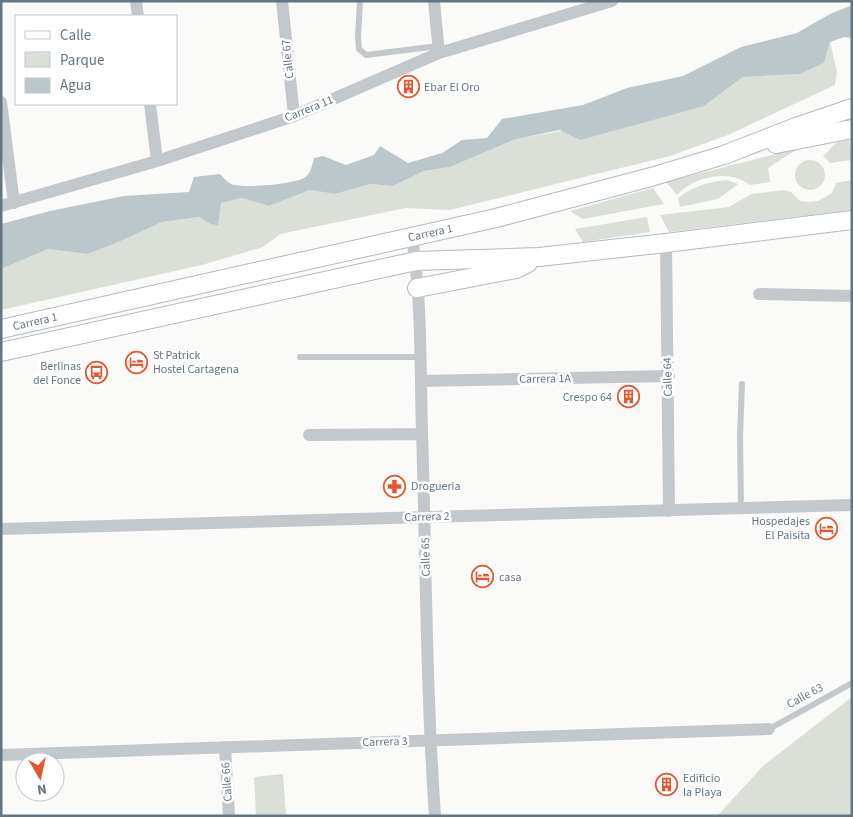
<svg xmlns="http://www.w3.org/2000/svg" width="853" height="817" viewBox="0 0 853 817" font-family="'Source Sans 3',sans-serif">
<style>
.green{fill:#dadfd7}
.water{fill:#bbc7cb}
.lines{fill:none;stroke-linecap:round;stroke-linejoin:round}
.secondary-casing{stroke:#b3babf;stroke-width:20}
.service{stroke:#c3c8cc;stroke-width:6}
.minor{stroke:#c3c8cc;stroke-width:12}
.secondary{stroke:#fff;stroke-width:18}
.labels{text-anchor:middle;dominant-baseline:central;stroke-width:5;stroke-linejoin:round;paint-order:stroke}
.street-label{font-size:12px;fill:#657683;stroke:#fff}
.poi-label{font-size:12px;fill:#657683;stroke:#fff;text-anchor:start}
</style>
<rect width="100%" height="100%" fill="#fafaf8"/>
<!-- green -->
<path class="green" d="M830,42L837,71L835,85L728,135L670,156L450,210L406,208L280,234L263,247L202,265L1,310V269L48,249L88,254L123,240L162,222L199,217L210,224L221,203L242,198L269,206L310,190L335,194L370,184L393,186L424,171L450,167L516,139L704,106L743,77L800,74L824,63Z
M849,139L852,160L830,163L823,156L836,143Z
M799,148L768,168L770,182L750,185C729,168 693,177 677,195L666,182Z
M795 175a15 15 0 1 1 30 0a15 15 0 1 1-30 0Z
M727,180L738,184L718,199L680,207L678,198C694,186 708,182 727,180Z
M852,180V210L669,232L660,215L729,207L751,194L784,190L791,192L800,201L809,202L818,201L832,193L836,183Z
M653,188L664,204L583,219L570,211Z
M647,217L650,232L583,242L575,229Z
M852,697V816H717L764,765Z
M283,774L286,816H256L254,777Z"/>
<!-- water -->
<path class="water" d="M852,5V38L844,37L830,42L824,63L800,74L743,77L704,106L580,140L560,130L516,139L450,167L424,171L393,186L370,184L335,194L310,190L269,206L242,198L221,203L218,225L210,224L199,217L162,222L123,240L88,254L48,249L1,269V224L50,211L124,196L189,192L194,177L220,174C223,177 227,182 231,184C243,189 293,184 304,178C311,174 312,165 314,158L323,156L346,165L374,155L380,146L408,163L442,153L462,140L487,138L502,119L583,105L627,88L683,76L741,47L797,33L830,14Z"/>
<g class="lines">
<defs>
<g id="secondary">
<path d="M776,144L852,129"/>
<path d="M417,288L516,269L528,263"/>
<path id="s1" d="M1,329L496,218L651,177L724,155L796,127L852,108"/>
<path d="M1,352L416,261L539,257L666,243L852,220"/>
</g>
</defs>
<!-- secondary casing -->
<use href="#secondary" class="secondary-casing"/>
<!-- service -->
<path class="service" d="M360,1L358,37L359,49L366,55L438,46
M300,357H420
M741,508L740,435L742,384
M769,729L852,683"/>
<!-- minor -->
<path class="minor" d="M136,1L138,16
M282,1L294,116
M434,1L439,53
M1,102L14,203
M150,104L157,161
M1,206L157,161L294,116L439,53L612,1
M412,238C422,301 420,367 422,431C426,559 426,688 435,816
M666,243L669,511
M759,294L852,296
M421,381L669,376
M309,435L422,434
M1,529L852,505
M225,747L229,816
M1,755L769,729"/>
<!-- secondary -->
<use href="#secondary" class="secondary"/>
</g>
<!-- icons -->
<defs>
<symbol id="building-ring" viewBox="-11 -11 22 22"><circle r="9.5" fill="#fff" stroke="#e4572e" stroke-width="1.5"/><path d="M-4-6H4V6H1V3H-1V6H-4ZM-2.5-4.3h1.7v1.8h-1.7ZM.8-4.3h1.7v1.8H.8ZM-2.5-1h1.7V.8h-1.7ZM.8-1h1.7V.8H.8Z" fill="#e4572e"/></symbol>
<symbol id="hotel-ring" viewBox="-11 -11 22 22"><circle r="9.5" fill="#fff" stroke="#e4572e" stroke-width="1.5"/><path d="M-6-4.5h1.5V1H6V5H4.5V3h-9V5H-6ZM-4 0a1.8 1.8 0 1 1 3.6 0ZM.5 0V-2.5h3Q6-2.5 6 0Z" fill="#e4572e"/></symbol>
<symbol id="bus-ring" viewBox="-11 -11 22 22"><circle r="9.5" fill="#fff" stroke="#e4572e" stroke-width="1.5"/><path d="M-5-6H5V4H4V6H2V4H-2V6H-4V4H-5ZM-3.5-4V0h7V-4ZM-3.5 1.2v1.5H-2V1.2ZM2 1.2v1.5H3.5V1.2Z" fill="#e4572e"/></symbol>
<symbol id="pharmacy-ring" viewBox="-11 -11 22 22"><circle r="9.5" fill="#fff" stroke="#e4572e" stroke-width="1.5"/><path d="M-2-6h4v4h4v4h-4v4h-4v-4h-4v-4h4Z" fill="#e4572e"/></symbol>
</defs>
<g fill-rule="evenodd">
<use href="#building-ring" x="396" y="74" width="25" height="25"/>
<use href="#hotel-ring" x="124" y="350" width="25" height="25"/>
<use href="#bus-ring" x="84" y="360" width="25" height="25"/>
<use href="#building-ring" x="616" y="384" width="25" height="25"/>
<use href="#pharmacy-ring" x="382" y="474" width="25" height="25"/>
<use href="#hotel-ring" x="814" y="516" width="25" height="25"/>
<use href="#hotel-ring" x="470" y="564" width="25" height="25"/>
<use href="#building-ring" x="654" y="772" width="25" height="25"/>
</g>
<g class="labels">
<!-- street labels -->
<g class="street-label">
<text transform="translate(288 59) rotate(-96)">Calle 67</text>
<text transform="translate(309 109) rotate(-22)">Carrera 11</text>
<text stroke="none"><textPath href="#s1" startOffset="440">Carrera 1</textPath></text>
<text stroke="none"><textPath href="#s1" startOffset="35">Carrera 1</textPath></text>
<text transform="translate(668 377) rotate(-91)">Calle 64</text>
<text transform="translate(545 379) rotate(-1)">Carrera 1A</text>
<text transform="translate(427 517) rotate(-2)">Carrera 2</text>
<text transform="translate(426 557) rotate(-91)">Calle 65</text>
<text transform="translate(805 696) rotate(-29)">Calle 63</text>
<text transform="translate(385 742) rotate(-2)">Carrera 3</text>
<text transform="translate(227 782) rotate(-94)">Calle 66</text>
</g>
<!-- poi labels -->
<g class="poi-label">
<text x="424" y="87">Ebar El Oro</text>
<text x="153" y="355">St Patrick<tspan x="153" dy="14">Hostel Cartagena</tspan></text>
<text x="81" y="366" text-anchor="end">Berlinas<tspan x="81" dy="14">del Fonce</tspan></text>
<text x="612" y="397" text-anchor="end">Crespo 64</text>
<text x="411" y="486">Drogueria</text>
<text x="810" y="521" text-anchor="end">Hospedajes<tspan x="810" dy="14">El Paisita</tspan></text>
<text x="499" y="577">casa</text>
<text x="683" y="778">Edificio<tspan x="683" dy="14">la Playa</tspan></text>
</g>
</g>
<!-- border -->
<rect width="853" height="817" fill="none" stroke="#657683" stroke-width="5"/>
<!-- legend -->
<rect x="15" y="15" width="162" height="90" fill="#ffffff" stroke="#c1c8cd"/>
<rect x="25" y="31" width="25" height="8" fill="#ffffff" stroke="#c1c8cd"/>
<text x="60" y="40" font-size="15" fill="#657683">Calle</text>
<rect x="25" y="52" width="25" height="15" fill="#dadfd7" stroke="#c1c8cd"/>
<text x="60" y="65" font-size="15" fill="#657683">Parque</text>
<rect x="25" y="78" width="25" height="15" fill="#bbc7cb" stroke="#c1c8cd"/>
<text x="60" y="90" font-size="15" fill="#657683">Agua</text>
<!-- north arrow -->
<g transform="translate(40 777) rotate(171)"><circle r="24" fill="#ffffff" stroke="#c1c8cd"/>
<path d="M0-4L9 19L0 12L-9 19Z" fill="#e4572e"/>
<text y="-8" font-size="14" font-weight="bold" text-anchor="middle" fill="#657683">N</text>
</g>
</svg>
